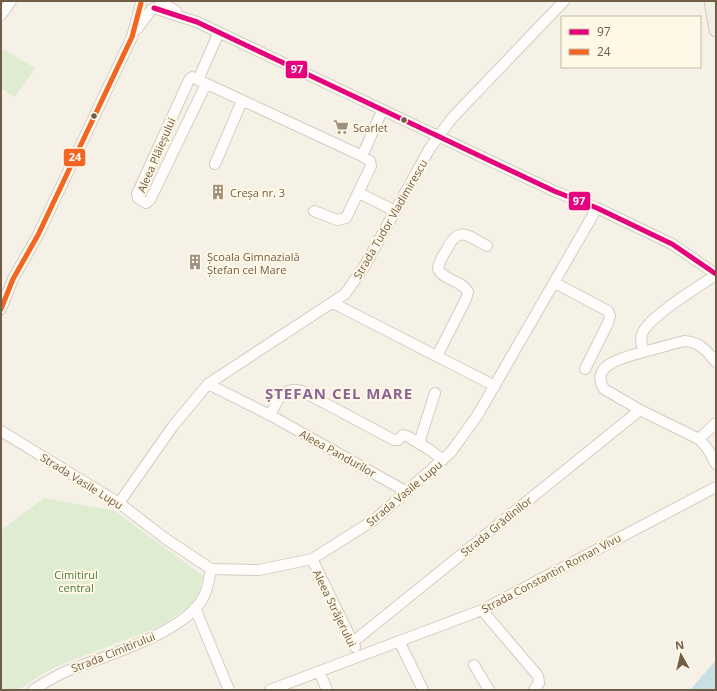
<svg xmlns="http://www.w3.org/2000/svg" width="717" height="691" viewBox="0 0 717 691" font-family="'Open Sans',sans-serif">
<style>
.green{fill:#deecd1}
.water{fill:#c9dfe5}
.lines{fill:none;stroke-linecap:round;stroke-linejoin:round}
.minor-casing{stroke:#d3ccc2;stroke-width:12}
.major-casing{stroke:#d4cdc4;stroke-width:15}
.minor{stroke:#fefdfb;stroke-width:10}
.major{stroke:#f1eee3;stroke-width:13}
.bus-1-casing{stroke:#fff8e6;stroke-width:8}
.bus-2-casing{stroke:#fff8e6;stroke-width:8}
.bus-1{stroke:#e5007d;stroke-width:5}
.bus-2{stroke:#f26522;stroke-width:5}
.bus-dot{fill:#715c48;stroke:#fff8e6;stroke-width:1.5}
.labels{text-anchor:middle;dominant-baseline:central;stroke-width:4;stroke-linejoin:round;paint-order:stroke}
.poi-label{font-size:11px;fill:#715c48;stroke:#fff8e6;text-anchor:start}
.street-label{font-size:11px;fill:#715c48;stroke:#fff8e6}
.park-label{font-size:11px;fill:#4e7c43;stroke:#fff8e6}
.district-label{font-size:15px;font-weight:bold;letter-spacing:1px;fill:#8a6495;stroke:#fff8e6}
.line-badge{stroke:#fff8e6;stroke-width:1.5}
.badge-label{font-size:11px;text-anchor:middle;font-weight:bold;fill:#fff}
</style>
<rect width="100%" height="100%" fill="#f5f1e6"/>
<!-- green -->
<path class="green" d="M1,48L35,68L15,97L1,88Z
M44,498L115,511L203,576L198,594L191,605L161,626L65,663L44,673L18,690H1V530Z"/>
<!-- water -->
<path class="water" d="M716,660V690H690Z"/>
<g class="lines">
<defs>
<path id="minor" d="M160,1L176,11
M154,8L197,22L554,191L597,208L672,244L716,274
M1,15L11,1
M137,29L152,9
M198,80L219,32
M206,84L150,200L146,203L138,198L137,194L189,80L192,77C249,103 305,130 362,156L370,161L371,166L346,218L337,220L314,211
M362,156L382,111
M215,164L242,101
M359,193L395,211
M555,283L608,311L610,316L608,323L585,369
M333,303L495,386
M1,309L13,279L38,235L132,37L141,3
M644,352C642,346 640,340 642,334C648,317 699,286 716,275
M437,356L466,299L468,292C462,280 444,281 438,269C439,262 443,255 447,249C459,225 468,236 487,246
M716,362C706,350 700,342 684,341C672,344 659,348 647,351C630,356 588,363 604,389L640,410L699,439L707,448L716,464
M208,384L270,415L407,492
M270,415C278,400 282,386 302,391L394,440H398L403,435L407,436L430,450L443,460
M1,431L119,503L166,539L211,569L259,570L312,559L374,520L451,452L477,416L597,208
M699,439L716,423
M419,443L435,393
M119,503L173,426L208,384L345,294L364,267L430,148L452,118L564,1
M312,559L355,647
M195,608L229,690
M482,610L538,676L539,683L534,690
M399,641L423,690
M353,642L640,410
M474,665L489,690
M319,671L327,690
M33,690C44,683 55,676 67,671C104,656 183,634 203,598C208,589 209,579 211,569
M270,690L482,610L716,487"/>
<path id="major" d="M711,1L716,30"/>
</defs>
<!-- minor casing -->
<use href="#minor" class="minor-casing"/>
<!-- major casing -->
<use href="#major" class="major-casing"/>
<!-- minor -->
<use href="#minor" class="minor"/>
<!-- major -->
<use href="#major" class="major"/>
<defs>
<path id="bus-1" d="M154,8L197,22L554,191L597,208L672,244L716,274"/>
<path id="bus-2" d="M1,309L13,279L38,235L132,37L141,3"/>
</defs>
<!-- bus-1 casing -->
<use href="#bus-1" class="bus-1-casing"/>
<!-- bus-2 casing -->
<use href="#bus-2" class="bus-2-casing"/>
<!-- bus-1 -->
<use href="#bus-1" class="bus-1"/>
<!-- bus-2 -->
<use href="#bus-2" class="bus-2"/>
</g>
<!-- icons -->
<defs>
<symbol id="supermarket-bare" viewBox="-9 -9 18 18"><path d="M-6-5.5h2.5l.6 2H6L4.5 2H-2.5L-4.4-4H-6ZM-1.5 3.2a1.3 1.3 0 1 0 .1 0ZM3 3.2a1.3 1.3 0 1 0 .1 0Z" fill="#9f907f" stroke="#fff8e6" stroke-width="2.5" paint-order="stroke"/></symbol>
<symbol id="building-bare" viewBox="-9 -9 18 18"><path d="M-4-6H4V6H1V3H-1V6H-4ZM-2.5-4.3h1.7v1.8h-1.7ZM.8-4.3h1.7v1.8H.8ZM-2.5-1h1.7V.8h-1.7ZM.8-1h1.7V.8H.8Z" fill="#9f907f" stroke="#fff8e6" stroke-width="2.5" paint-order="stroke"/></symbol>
</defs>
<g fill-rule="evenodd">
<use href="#supermarket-bare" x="330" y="116" width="22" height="22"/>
<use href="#building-bare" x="207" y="181" width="22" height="22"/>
<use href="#building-bare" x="184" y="251" width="22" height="22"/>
</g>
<!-- markers -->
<g class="bus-dot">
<circle cx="94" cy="116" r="3.5"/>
<circle cx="404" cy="120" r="3.5"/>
</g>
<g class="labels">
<!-- poi labels -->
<g class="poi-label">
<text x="353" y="127">Scarlet</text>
<text x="230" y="192">Creșa nr. 3</text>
<text x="207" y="256">Școala Gimnazială<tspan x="207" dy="13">Ștefan cel Mare</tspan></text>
</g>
<!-- street labels -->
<g class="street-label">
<text transform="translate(156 155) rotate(-67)">Aleea Plăieșului</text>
<text transform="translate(390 219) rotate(-60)">Strada Tudor Vladimirescu</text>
<text transform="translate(338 453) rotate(29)">Aleea Pandurilor</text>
<text transform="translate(82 481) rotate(32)">Strada Vasile Lupu</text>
<text transform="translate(404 493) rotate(-40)">Strada Vasile Lupu</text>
<text transform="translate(496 526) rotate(-39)">Strada Grădinilor</text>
<text transform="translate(551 573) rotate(-28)">Strada Constantin Roman Vivu</text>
<text transform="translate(335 608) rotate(64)">Aleea Străjerului</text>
<text transform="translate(113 652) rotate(-22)">Strada Cimitirului</text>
</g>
<!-- park labels -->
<g class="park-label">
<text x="76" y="574">Cimitirul<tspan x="76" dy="13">central</tspan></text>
</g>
<!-- district labels -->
<g class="district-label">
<text x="339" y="393">ȘTEFAN CEL MARE</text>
</g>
</g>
<g class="line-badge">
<rect x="285" y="60" width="23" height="19" rx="4" fill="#e5007d"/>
<rect x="63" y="148" width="23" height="19" rx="4" fill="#f26522"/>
<rect x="568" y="191" width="23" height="20" rx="4" fill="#e5007d"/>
</g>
<g class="badge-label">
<text x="297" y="73">97</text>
<text x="75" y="161">24</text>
<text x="579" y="205">97</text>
</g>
<!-- border -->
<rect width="717" height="691" fill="none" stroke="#715c48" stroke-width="4"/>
<!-- legend -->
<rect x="561" y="16" width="140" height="52" fill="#fff8e6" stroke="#c6baa7"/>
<rect x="569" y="29" width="20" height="6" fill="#e5007d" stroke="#c6baa7"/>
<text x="597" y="36" font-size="12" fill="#715c48">97</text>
<rect x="569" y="49" width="20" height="6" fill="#f26522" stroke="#c6baa7"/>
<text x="597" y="56" font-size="12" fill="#715c48">24</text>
<!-- north arrow -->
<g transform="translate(681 655) rotate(352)" stroke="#fff8e6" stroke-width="3" paint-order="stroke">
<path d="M0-3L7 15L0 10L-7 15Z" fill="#715c48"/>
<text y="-6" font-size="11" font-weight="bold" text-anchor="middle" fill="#715c48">N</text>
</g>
</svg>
